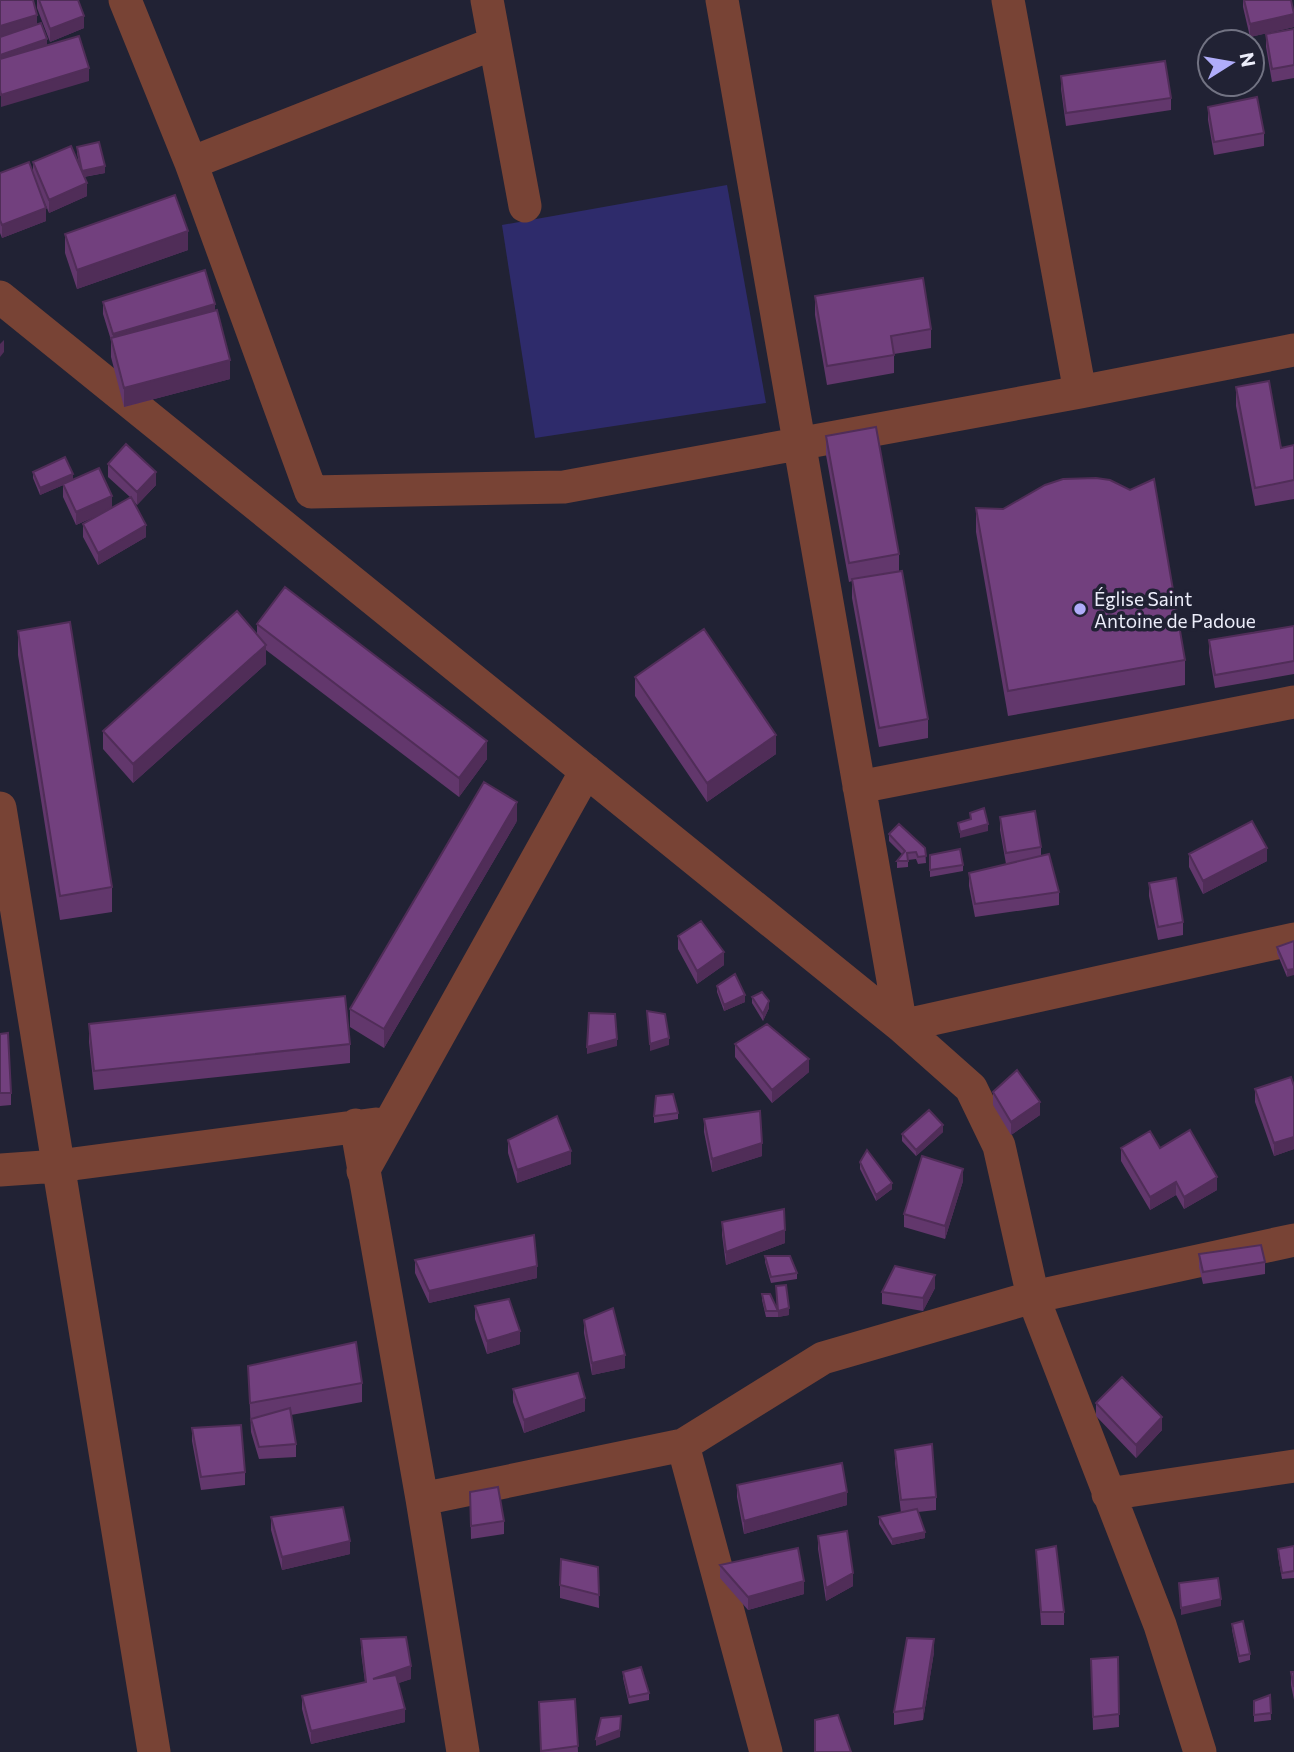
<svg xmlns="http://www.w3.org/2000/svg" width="1294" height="1752" viewBox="0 0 1294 1752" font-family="Commissioner,sans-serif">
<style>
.green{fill:#2e2b6b}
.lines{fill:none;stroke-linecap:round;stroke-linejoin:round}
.minor{stroke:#784335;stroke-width:33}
.wall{fill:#62376c}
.shaded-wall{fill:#502d58}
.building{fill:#72407e;stroke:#502d58;stroke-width:2}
.poi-dot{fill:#b0adfa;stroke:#212234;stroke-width:2.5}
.labels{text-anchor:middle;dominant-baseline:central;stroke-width:7;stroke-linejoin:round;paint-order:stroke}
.poi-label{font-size:19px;fill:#ecedfa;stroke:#212234;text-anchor:start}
</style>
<rect width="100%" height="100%" fill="#212234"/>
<!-- green -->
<path class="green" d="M727,185L766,403L535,438L502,225Z"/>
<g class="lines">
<!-- minor -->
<path class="minor" d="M125,0L191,163L311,492L564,487L1080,392L1294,350
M487,0L525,206
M722,0L901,1026
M1008,0L1080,392
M191,163L495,43
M0,297L901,1026L971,1088L999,1146L1033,1297L1160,1625L1200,1752
M859,787L1294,702
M0,808L154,1752
M901,1026L1294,939
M356,1125L422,1499L463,1752
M0,1170L58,1166L376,1124
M363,1171L586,771
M683,1445L766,1752
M1108,1494L1294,1466
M422,1499L683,1445L823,1358L1033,1297L1294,1240"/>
</g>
<!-- wall -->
<path class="wall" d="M37,0H78L84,28L50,42L37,8Z
M1243,0H1291L1294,27L1250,37L1243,7Z
M1294,29V78L1272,82L1266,47V34Z
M1061,76L1171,98V110L1066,126L1061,89Z
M1208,107L1264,133V146L1214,155L1208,120Z
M77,147L105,173L84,177L87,196L49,213L36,182L46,221L2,238L0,233V173L33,174V162L80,169L77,153Z
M65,234L188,250L77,289L65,253Z
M815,296L931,329V348L894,354V373L827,385L815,315Z
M103,302L215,310L230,379L124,407L111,357V340L103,314Z
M1236,387L1281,448L1294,445V499L1255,506L1236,406Z
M826,436L899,554V571L928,719V738L879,747L852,598V581L849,582L826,455Z
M108,464L156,485L137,505L133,500L146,537L98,565L83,537V524L103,513L76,525L63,497V485L40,495L33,478V472L73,480L112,508L130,497L108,477Z
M976,508L1185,660V685L1008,716L976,532Z
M257,624L487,759L459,797L266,650V664L133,783L103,749V731L257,635Z
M1294,626V674L1215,688L1209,653V640Z
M18,631L112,887V912L60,920L18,655Z
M635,677L776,754L707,802L635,696Z
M1000,817L1041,847V855L1059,892V905L975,917L969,886V873L1006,864L1000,830Z
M517,821L384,1048L350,1027V1009Z
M889,834L925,848L926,863L918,864L916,859L908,860V867L897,868V861L902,854L889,841Z
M1189,854L1267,861L1203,894L1189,867Z
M930,855L963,865V871L930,877Z
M1149,883L1183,922V935L1158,940L1149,896Z
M678,936L724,965L697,984L678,949Z
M1294,941L1287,977L1277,953V947Z
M717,986L745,1002L724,1011L717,992Z
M752,997L769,1008L763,1021L752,1003Z
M89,1024L350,1044V1063L94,1090L89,1042Z
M0,1034L11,1093V1105L0,1106Z
M735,1044L809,1072L772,1103L735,1057Z
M1294,1086V1149L1274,1156L1255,1102V1089Z
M993,1092L1040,1115L1011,1135L993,1105Z
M678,1113V1119L654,1123V1116Z
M704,1119L762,1156L712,1172L704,1132Z
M943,1132L916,1156L902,1141V1134Z
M508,1140L571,1164L517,1183L508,1153Z
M1121,1148H1160L1217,1190L1184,1209L1176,1195L1150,1210L1121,1161Z
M860,1162L892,1189L876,1201L860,1169Z
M963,1181L945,1239L904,1227V1214Z
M722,1222L785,1243L726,1265L722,1235Z
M1199,1254L1265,1262V1274L1203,1284L1199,1267Z
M765,1256L797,1273V1279L771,1283L765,1262Z
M415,1260L537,1278L429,1303L415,1273Z
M776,1286L789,1315L778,1317H766L762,1300V1294L777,1309Z
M935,1288L923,1311L882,1304V1292Z
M475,1306L520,1344L487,1354L475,1319Z
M584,1320L625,1368L592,1375L584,1333Z
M248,1366L362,1383V1402L291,1415L296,1444V1457L259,1459L251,1432Z
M513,1389L585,1411L524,1433L513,1402Z
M1096,1403L1162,1430L1136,1458L1096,1416Z
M192,1428L245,1472V1485L201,1490L192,1441Z
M895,1450L936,1497V1510L918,1512L925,1538L892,1545L879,1524V1517L901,1513L895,1463Z
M737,1485L847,1505L744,1534L737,1497Z
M470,1492L504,1521V1534L471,1539Z
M271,1517L350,1554L282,1570L271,1530Z
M818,1536L853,1586L826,1601L818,1549Z
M1294,1546V1578L1282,1579L1278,1556V1549Z
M1036,1550L1064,1612V1625H1041Z
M720,1565L804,1594L748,1610L720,1578Z
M598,1567L599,1608L560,1598V1585Z
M1232,1624L1250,1654V1660L1239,1663L1232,1630Z
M361,1639L411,1679L398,1683L405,1722L311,1744L302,1709V1696L365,1682L361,1652Z
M934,1652L923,1720L894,1725V1712Z
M1118,1657L1119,1727L1093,1730L1091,1659Z
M623,1672L649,1693V1700L629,1704L623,1678Z
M1291,1672H1294V1700L1291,1685Z
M1270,1695L1271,1720L1254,1722V1701Z
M575,1699L578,1752H541L539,1715Z"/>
<!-- shaded-wall -->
<path class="shaded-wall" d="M1294,14V27L1250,37V24Z
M37,15V28L0,39V26Z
M84,16V28L50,42V29Z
M47,39V45L0,61V55Z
M89,68V81L1,107V95Z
M105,166V173L82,177V171Z
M87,183V196L49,213V200Z
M46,208V221L2,238V225Z
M188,231V250L77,289V270Z
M215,304V316L113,347V334Z
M4,340V352L0,357V344Z
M230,360V379L124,407V388Z
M156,472V485L137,505V492Z
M73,474V481L40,495V488Z
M112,496V509L76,525V512Z
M146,525V537L98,565V553Z
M266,645V664L133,783V764Z
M776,735V754L707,802V783Z
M487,741V759L459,797V778Z
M517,802V821L384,1048V1029Z
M988,824V831L960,838V832Z
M1267,848V861L1203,894V881Z
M724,952V965L697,984V971Z
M1294,969V975L1287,977V970Z
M745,995V1002L724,1011V1005Z
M769,1001V1008L763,1021V1014Z
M669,1038V1045L650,1051V1044Z
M617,1039V1046L587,1054V1047Z
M809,1059V1072L772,1103V1090Z
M1040,1102V1115L1011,1135V1122Z
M943,1125V1132L916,1156V1150Z
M1294,1137V1149L1274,1156V1143Z
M762,1143V1156L712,1172V1159Z
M571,1151V1164L517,1183V1170Z
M963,1169V1181L945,1239V1226Z
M1217,1177V1190L1184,1209V1197Z
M1176,1182V1195L1150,1210V1197Z
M892,1183V1189L876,1201V1195Z
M785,1230V1243L726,1265V1252Z
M537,1266V1278L429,1303V1291Z
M935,1275V1288L923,1311V1298Z
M789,1308V1315L778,1317V1311Z
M520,1331V1344L487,1354V1341Z
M625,1355V1368L592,1375V1363Z
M585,1398V1411L524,1433V1420Z
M1162,1417V1430L1136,1458V1445Z
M847,1492V1505L744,1534V1521Z
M925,1532V1538L892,1545V1539Z
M350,1541V1554L282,1570V1557Z
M853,1573V1586L826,1601V1588Z
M804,1581V1594L748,1610V1597Z
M1221,1599V1606L1181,1615V1608Z
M934,1639V1652L923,1720V1708Z
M411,1666V1679L373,1692V1679Z
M405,1709V1722L311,1744V1731Z
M621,1716L620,1737L596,1746V1739Z"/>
<!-- building -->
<path class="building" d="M0,0H33L37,15L0,26Z
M39,0H78L84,16L50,29Z
M1244,0H1291L1294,14L1250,24Z
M41,23L47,39L0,55V37Z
M1294,29V65L1272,69L1266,34Z
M79,36L89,68L1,95L0,90V59Z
M1165,61L1171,98L1066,113L1061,76Z
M1257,97L1264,133L1214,142L1208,107Z
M99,142L105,166L82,171L77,147Z
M71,146L87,183L49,200L33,162Z
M29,162L46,208L2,225L0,220V173Z
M175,195L188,231L77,270L65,234Z
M205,270L215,304L113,334L103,302Z
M923,278L931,329L891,336L894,355L827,366L815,296Z
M217,310L230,360L124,388L111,338Z
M1269,381L1281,448L1294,445V480L1255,488L1236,387Z
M876,427L899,554L849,563L826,436Z
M126,444L156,472L137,492L108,464Z
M65,457L73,474L40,488L33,472Z
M99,468L112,496L76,512L63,484Z
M1096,478L1110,480L1130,490L1154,479L1185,660L1008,691L976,508L1003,509L1045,485L1063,479Z
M131,497L146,525L98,553L83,524Z
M902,571L928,719L879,728L852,579Z
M285,587L487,741L459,778L257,624Z
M237,611L266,645L133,764L103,731Z
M70,622L112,887L60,896L18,631Z
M1294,626V661L1215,675L1209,640Z
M704,629L776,735L707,783L635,677Z
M484,782L517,802L384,1029L350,1009Z
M984,808L988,824L960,832L958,823L971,819L970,813Z
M1035,811L1041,847L1006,853L1000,817Z
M1252,821L1267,848L1203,881L1189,854Z
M899,824L925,848L926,856L918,857L916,852L907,853L908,861H897L905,851L889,834Z
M960,849L963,865L930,870V855Z
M1049,854L1059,892L975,904L969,873Z
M1176,878L1183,922L1158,927L1149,883Z
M701,921L724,952L697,971L678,936Z
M1294,941V969L1287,970L1277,947Z
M735,974L745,995L724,1005L717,986Z
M762,992L769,1001L763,1014L752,997Z
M345,996L350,1044L94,1071L89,1024Z
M647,1011L665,1014L669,1038L650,1044Z
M589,1013L615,1014L617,1039L587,1047Z
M767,1024L809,1059L772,1090L735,1044Z
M8,1033L11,1093H0V1034Z
M1017,1070L1040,1102L1011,1122L993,1092Z
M1291,1077L1294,1086V1137L1274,1143L1255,1089Z
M673,1094L678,1113L654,1116L656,1096Z
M929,1110L943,1125L916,1150L902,1134Z
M760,1111L762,1143L712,1159L704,1119Z
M557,1116L571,1151L517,1170L508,1140Z
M1190,1130L1217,1177L1184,1197L1176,1182L1150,1197L1121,1148L1150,1131L1160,1148Z
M867,1150L892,1183L876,1195L860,1162Z
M922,1156L963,1169L945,1226L904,1214Z
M784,1209L785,1230L726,1252L722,1222Z
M534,1235L537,1266L429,1291L415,1260Z
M1261,1245L1265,1262L1203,1272L1199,1254Z
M765,1256H790L797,1273L771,1277Z
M895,1266L935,1275L923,1298L882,1292Z
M786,1285L789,1308L778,1311L776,1286Z
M762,1294H770L778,1311H766Z
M509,1299L520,1331L487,1341L475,1306Z
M613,1308L625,1355L592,1363L584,1320Z
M356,1342L362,1383L250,1403L248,1366Z
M578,1373L585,1398L524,1420L513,1389Z
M1122,1377L1162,1417L1136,1445L1096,1403Z
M290,1408L296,1444L259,1447L251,1419Z
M241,1425L245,1472L201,1477L192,1428Z
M932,1444L936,1497L901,1500L895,1450Z
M842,1463L847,1492L744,1521L737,1485Z
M498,1487L504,1521L471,1526L470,1492Z
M343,1507L350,1541L282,1557L271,1517Z
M917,1509L925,1532L892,1539L879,1517Z
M847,1531L853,1573L826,1588L818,1536Z
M1056,1546L1064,1612H1041L1036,1550Z
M1294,1546V1571L1282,1573L1278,1549Z
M798,1548L804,1581L748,1597L720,1565Z
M561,1559L598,1567L599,1595L560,1585Z
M1218,1578L1221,1599L1181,1608L1179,1583Z
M1243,1621L1250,1654L1239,1656L1232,1624Z
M406,1637L411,1666L373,1679L396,1675L405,1709L311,1731L302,1696L366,1682L361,1639Z
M907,1638L934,1639L923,1708L894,1712Z
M1118,1657L1119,1714L1093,1717L1091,1659Z
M641,1667L649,1693L629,1697L623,1672Z
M1291,1672H1294V1687Z
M1270,1695L1271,1713L1254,1715V1701Z
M575,1699L578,1746L541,1751L539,1702Z
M838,1715L851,1752H815V1720Z
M621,1716L620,1730L596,1739L601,1718Z"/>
<!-- markers -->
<circle class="poi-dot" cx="1080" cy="609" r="7"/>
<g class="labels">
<!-- poi labels -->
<g class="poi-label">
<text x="1094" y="598">Église Saint<tspan x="1094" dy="22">Antoine de Padoue</tspan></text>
</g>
</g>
<!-- north arrow -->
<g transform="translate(1231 63) rotate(79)"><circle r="33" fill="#212234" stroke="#727383" stroke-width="2"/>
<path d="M0-5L12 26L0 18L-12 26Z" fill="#b0adfa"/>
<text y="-10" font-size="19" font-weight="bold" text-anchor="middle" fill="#ecedfa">N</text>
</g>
</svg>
